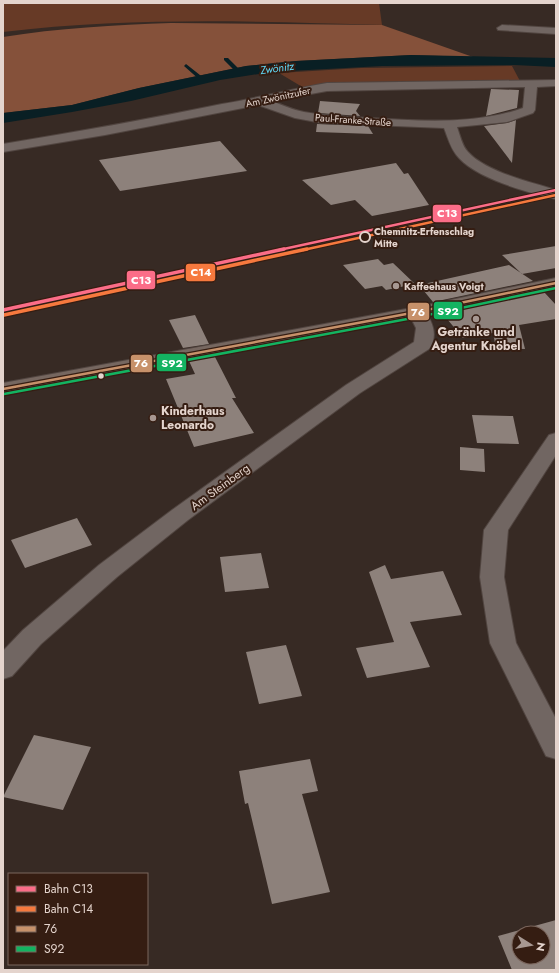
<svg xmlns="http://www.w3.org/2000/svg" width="559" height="973" viewBox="0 0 559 973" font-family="Jost,sans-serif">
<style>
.green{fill:#673a26}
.forest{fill:#85513a}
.water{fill:#091f24}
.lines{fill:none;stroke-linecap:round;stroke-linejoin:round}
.stream{fill:#091f24;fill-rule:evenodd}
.building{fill:#8d817b;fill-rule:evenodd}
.minor-casing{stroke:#514540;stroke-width:2}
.major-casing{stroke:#514540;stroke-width:2}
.minor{fill:#716662;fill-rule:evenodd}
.major{fill:#766760;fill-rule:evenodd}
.bus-1-casing{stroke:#351d12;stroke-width:5}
.bus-2-casing{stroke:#351d12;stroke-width:5}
.bus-1{stroke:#c7916a;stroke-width:2.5}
.bus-2{stroke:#13b361;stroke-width:2.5}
.rail-1-far1-casing{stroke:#351d12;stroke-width:4.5}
.rail-1-casing{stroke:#351d12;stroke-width:6}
.rail-2-far1-casing{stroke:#351d12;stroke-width:4.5}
.rail-2-casing{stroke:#351d12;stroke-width:6}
.rail-1-far1{stroke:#fb6d88;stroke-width:2.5}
.rail-1{stroke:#fb6d88;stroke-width:3.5}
.rail-2-far1{stroke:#f6793e;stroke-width:2.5}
.rail-2{stroke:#f6793e;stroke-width:3.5}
.stop-dot{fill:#351d12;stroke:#e4d4cd;stroke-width:2}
.poi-dot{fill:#a79892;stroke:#351d12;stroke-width:1.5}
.bus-dot{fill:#e4d4cd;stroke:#351d12;stroke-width:1.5}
.labels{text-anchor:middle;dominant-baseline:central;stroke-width:4;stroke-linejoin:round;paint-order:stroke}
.far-street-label{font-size:10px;fill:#e4d4cd;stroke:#351d12}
.far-stop-label{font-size:10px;font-weight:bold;fill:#e4d4cd;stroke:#351d12;text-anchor:start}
.far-poi-label{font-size:10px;font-weight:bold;fill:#e4d4cd;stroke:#351d12;text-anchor:start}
.far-water-label{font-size:11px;font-style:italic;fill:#5fd9f8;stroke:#351d12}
.poi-label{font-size:12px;font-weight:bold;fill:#e4d4cd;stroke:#351d12}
.street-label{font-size:12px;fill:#e4d4cd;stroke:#351d12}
.line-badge{stroke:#351d12;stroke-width:1.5}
.badge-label{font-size:11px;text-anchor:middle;font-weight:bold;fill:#fff}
</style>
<rect width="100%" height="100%" fill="#372a24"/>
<!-- green -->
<path class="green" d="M3,3H379L382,25C256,21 129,17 3,32Z
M512,66L520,81L363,82L335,83L304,88L279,73L361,68Z"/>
<!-- forest -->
<path class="forest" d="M171,23L382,25L473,57L411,55L296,61L246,66L139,88L72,105L3,113V37C58,28 115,25 171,23Z"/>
<!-- water -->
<path class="water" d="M411,55L556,58V67L514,65L382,66L271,72L220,80L131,101L72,112L3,123V113L72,105L139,88L246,66L296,61Z"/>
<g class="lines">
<!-- stream -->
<path class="stream" d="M224,58H228L242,72V74H238L224,60Z
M186,64L205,79V81H201L184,66Z"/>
</g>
<!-- building -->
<path class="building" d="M491,89L519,90L517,108L486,116Z
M320,101L360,104L356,111L360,116L318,113Z
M516,120L512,163L484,126L507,123Z
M317,124L368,126L373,134L316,132Z
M220,141L247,171L120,191L99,160Z
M396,163L404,174L408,173L429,205L372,216L355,200L331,205L302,180Z
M556,246V268L522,274L502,255Z
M378,259L384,265L393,263L415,284L386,290L382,286L365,289L343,265Z
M509,265L533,281L433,302L419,285Z
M544,292L556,305V319L519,325L525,349L496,348L493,333L463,338L442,313Z
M195,315L209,344L183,348L169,320Z
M215,357L236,398H232L254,433L194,447L166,379L195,374L189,361Z
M472,415L513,416L519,444L477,443Z
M460,447L484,449L485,472L460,470Z
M77,518L92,545L25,568L11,540Z
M261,553L269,588L225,592L220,557Z
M385,565L391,579L443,571L462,615L410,622L430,667L367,678L356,648L394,642L369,572Z
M286,645L302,696L259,704L246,652Z
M34,735L91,747L63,810L3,797Z
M310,759L318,791L302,794L330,892L272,904L248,803L245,804L239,771Z
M556,920V970H512L498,936ZM519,933H543V957H519Z"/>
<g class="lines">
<defs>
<path id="minor" d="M502,25L556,28V34L498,30L497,28Z
M556,80V86L537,87L535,110L533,113L507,122L457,127C460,135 462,146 468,152C486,172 531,182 556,190V199C529,193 478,179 459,158C451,150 448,138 444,128L322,123L295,118L258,105L105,135L3,152V144C76,132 149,119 222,104C257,98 292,89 327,83ZM525,87L523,108C476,125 420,121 371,118C348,117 326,116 304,112C293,110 282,105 272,101L327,91Z
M417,307L423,308C432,321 439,335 429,349L360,393L188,520L117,577L41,644L12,676L3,679V651L23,630L99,565L172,510L346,385L414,342L416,328L408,312L411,308Z
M556,433V455L508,530L504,577L516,643L556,719V759L546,756L490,643L480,577L484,530L549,435Z"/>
<path id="major" d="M556,278V288L417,317L3,395V383L417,307Z"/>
</defs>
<!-- minor casing -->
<use href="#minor" class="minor-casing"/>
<!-- major casing -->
<use href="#major" class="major-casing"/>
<!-- minor -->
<use href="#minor" class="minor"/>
<!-- major -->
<use href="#major" class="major"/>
<defs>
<path id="bus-1" d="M3,389L417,312L556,283"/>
<path id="bus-2" d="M4,394L418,317L556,288"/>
</defs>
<!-- bus-1 casing -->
<use href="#bus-1" class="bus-1-casing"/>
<!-- bus-2 casing -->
<use href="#bus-2" class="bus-2-casing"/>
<!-- bus-1 -->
<use href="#bus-1" class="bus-1"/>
<!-- bus-2 -->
<use href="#bus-2" class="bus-2"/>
<defs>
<path id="rail-1-far1" d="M279,250L556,190"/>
<path id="rail-1" d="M3,310L284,249"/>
<path id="rail-2-far1" d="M303,250L556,195"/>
<path id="rail-2" d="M4,315L307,249"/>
</defs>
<!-- rail-1-far1 casing -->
<use href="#rail-1-far1" class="rail-1-far1-casing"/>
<!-- rail-1 casing -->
<use href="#rail-1" class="rail-1-casing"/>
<!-- rail-2-far1 casing -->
<use href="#rail-2-far1" class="rail-2-far1-casing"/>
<!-- rail-2 casing -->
<use href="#rail-2" class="rail-2-casing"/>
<!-- rail-1-far1 -->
<use href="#rail-1-far1" class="rail-1-far1"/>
<!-- rail-1 -->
<use href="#rail-1" class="rail-1"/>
<!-- rail-2-far1 -->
<use href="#rail-2-far1" class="rail-2-far1"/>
<!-- rail-2 -->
<use href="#rail-2" class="rail-2"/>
</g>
<!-- markers -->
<circle class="stop-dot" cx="365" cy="237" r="5"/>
<g class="poi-dot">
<circle cx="396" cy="286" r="4"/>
<circle cx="476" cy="319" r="4"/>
<circle cx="153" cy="418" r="4"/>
</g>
<circle class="bus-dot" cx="101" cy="376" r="3.5"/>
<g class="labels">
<!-- far-street labels -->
<g class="far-street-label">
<text transform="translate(278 97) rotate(-12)">Am Zwönitzufer</text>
<text transform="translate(353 120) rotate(4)">Paul-Franke-Straße</text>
</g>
<!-- far-stop labels -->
<g class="far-stop-label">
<text x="374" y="231">Chemnitz-Erfenschlag<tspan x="374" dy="12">Mitte</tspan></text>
</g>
<!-- far-poi labels -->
<g class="far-poi-label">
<text x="404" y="286">Kaffeehaus Voigt</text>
</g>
<!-- far-water labels -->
<g class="far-water-label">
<text transform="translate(277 68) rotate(-8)">Zwönitz</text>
</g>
<!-- poi labels -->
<g class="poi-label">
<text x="476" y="332">Getränke und<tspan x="476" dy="14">Agentur Knöbel</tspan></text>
<text x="161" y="411" text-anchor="start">Kinderhaus<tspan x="161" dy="14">Leonardo</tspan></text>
</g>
<!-- street labels -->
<g class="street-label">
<text transform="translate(220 487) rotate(-36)">Am Steinberg</text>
</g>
</g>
<g class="line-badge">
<rect x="432" y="204" width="30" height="19" rx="4" fill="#fb6d88"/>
<rect x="185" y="263" width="31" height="19" rx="4" fill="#f6793e"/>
<rect x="126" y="270" width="30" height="20" rx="4" fill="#fb6d88"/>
<rect x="433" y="301" width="30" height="19" rx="4" fill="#13b361"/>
<rect x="407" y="302" width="23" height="19" rx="4" fill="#c7916a"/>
<rect x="156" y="353" width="31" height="19" rx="4" fill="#13b361"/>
<rect x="130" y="354" width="23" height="19" rx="4" fill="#c7916a"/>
</g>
<g class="badge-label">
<text x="447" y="217">C13</text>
<text x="201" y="276">C14</text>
<text x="141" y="284">C13</text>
<text x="448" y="315">S92</text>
<text x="418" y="316">76</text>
<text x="172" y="367">S92</text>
<text x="141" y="367">76</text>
</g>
<!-- border -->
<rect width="559" height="973" fill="none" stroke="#e4d4cd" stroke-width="8"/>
<!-- legend -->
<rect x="8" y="873" width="140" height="92" fill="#351d12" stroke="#7b665d"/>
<rect x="16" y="886" width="20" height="6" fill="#fb6d88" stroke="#7b665d"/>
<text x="44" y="893" font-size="12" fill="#e4d4cd">Bahn C13</text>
<rect x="16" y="906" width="20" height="6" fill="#f6793e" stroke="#7b665d"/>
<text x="44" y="913" font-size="12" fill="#e4d4cd">Bahn C14</text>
<rect x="16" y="926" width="20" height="6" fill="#c7916a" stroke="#7b665d"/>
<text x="44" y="933" font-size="12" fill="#e4d4cd">76</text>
<rect x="16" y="946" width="20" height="6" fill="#13b361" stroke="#7b665d"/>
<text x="44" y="953" font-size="12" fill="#e4d4cd">S92</text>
<!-- north arrow -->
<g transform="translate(531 945) rotate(101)"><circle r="19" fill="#351d12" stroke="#7b665d"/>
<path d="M0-3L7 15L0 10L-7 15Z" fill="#a79892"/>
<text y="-6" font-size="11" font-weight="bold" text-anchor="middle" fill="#e4d4cd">N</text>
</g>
</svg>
